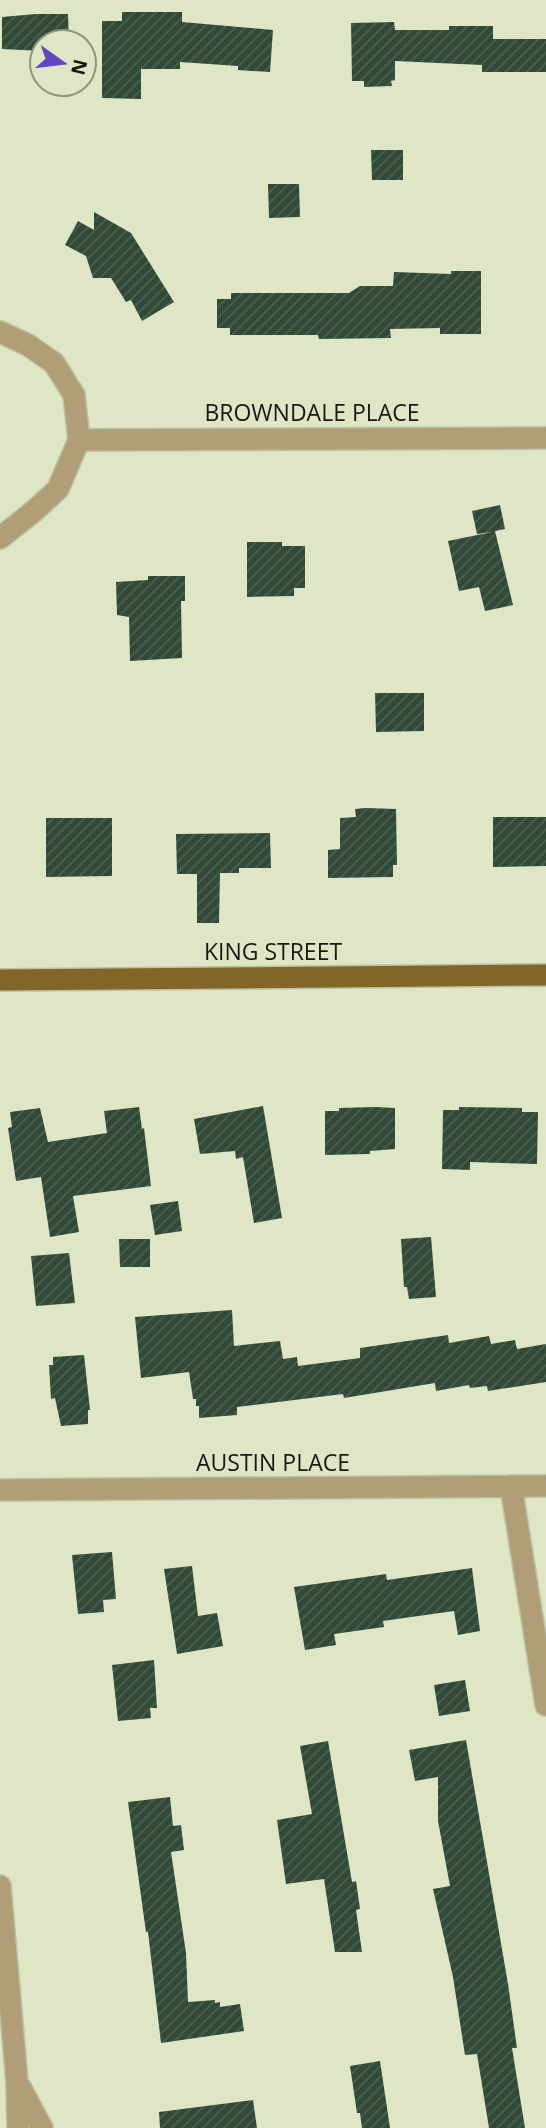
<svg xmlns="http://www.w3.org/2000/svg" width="546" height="2128" viewBox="0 0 546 2128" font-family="'Open Sans',sans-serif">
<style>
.building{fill:url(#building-hatch)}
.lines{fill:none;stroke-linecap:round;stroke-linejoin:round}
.minor-casing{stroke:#bac1a5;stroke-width:24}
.major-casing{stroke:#bac1a5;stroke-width:24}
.minor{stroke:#b19e77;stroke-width:21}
.major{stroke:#826628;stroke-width:21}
.labels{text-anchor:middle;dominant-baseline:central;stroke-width:7;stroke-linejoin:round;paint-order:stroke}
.street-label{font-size:23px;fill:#181a0f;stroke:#dee6c6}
</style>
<defs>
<pattern id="building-hatch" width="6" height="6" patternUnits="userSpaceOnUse" patternTransform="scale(1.75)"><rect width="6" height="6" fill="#314a38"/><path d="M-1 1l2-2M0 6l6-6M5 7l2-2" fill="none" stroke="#4c6051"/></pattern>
</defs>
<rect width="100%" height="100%" fill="#dee6c6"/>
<!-- building -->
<path class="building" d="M122,12H182V22L273,30L270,72L238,70V66L180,62V69H141V99L102,98V21H122Z
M36,14H68L69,42H42V51L2,49V17Z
M394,22L395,30H449V26H493V39H546V72H482V65L395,61V80L391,81L392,86L364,87V81H352L351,23Z
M371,150H403V180H372Z
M268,184H299L300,217L269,218Z
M94,212L131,233L174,302L142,321L131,300L126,302L111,278H93L86,256L65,245L78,221L94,230Z
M451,271H481V334H440V328L390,329L391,338L319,339L318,335H230V328H217V299H231V293H349L360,286H393L394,272L451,274Z
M500,505L505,529L495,531L513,605L485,611L479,587L459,591L448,541L492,532L477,534L472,511Z
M247,542H282V546H305V588H294V596L247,597Z
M148,576H185V601H181L182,658L130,661L129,617L117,615L116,582L148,580Z
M375,693H424V731L376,732Z
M366,808L396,809L397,865H393V877L328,878V850L340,849V818L356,817L355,809Z
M493,817H546V866L493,867Z
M46,818H112V876L46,877Z
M270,833L271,868H239V873H220L219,923H197V874H177L176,834Z
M263,1106L282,1218L254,1223L243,1157L236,1159L235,1151L200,1154L194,1119Z
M139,1107L142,1129L144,1128L151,1186L73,1196L79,1232L50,1237L41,1177L16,1181L8,1128L12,1127L10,1112L40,1108L48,1142L107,1133L104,1111Z
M375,1107L395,1108V1149L370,1151V1154L325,1155V1111H339V1108Z
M459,1107L522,1108V1112H538L537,1164L470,1162V1170L442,1169L443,1110H459Z
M178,1201L182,1231L155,1235L150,1205Z
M431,1237L436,1297L409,1299L407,1287H404L401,1239Z
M119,1239H150V1267H120Z
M69,1253L75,1303L36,1306L31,1256Z
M232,1310L234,1346L280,1341L283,1359L297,1357L298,1366L360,1358V1348L448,1335L449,1343L489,1336L491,1344L515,1340L517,1349L546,1344V1382L488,1391L487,1386L470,1388L469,1385L436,1391L435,1383L344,1398L343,1394L237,1407V1415L199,1418V1406H196V1399H193L189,1372L141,1378L135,1317Z
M84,1355L90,1410H88V1424L61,1426L55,1398L51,1399L49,1365H53V1357Z
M112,1552L116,1599L103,1600L104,1612L78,1614L72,1555Z
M192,1566L198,1616L217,1613L223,1646L177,1654L164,1569Z
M472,1568L480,1631L458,1635L454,1611L383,1621L384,1627L334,1634L336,1645L305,1650L294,1587L386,1574L387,1580Z
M154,1660L157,1708H150L151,1718L118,1721L112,1665Z
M465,1680L470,1711L439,1716L434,1685Z
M466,1740L508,1984L517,2048H512L525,2128H489L477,2054L465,2055L453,1977L433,1889L450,1886L438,1821V1777L415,1781L409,1750Z
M328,1741L352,1882L356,1881L360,1909L356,1910L362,1952H335L324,1879L286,1884L277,1820L312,1814L300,1746Z
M170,1797L173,1826L181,1825L184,1850L171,1852L186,1953L188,2002L215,2000V2003L220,2002V2007L240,2004L244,2031L161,2043L148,1932H146L128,1802Z
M380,2061L390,2128H362L360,2113H357L350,2066Z
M253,2100L257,2128H160L159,2112Z"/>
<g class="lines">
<defs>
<path id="minor" d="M0,332L28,345L54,363L74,395L79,440L58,489L34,511L0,538
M79,440L546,438
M511,1486L546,1705
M0,1490L546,1486
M0,1886L17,2082L18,2128
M20,2087L42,2128"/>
<path id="major" d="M0,980L546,975"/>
</defs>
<!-- minor casing -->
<use href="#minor" class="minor-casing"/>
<!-- major casing -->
<use href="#major" class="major-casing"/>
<!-- minor -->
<use href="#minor" class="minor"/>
<!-- major -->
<use href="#major" class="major"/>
</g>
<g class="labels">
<!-- street labels -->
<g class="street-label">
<text x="312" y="412">BROWNDALE PLACE</text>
<text x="273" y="951">KING STREET</text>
<text x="273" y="1462">AUSTIN PLACE</text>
</g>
</g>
<!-- north arrow -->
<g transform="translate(63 63) rotate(104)"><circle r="33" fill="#dee6c6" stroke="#8f947d" stroke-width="2"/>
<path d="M0-5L12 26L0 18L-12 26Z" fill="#6447c0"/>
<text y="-10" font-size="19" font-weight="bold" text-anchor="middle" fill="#181a0f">N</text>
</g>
</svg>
